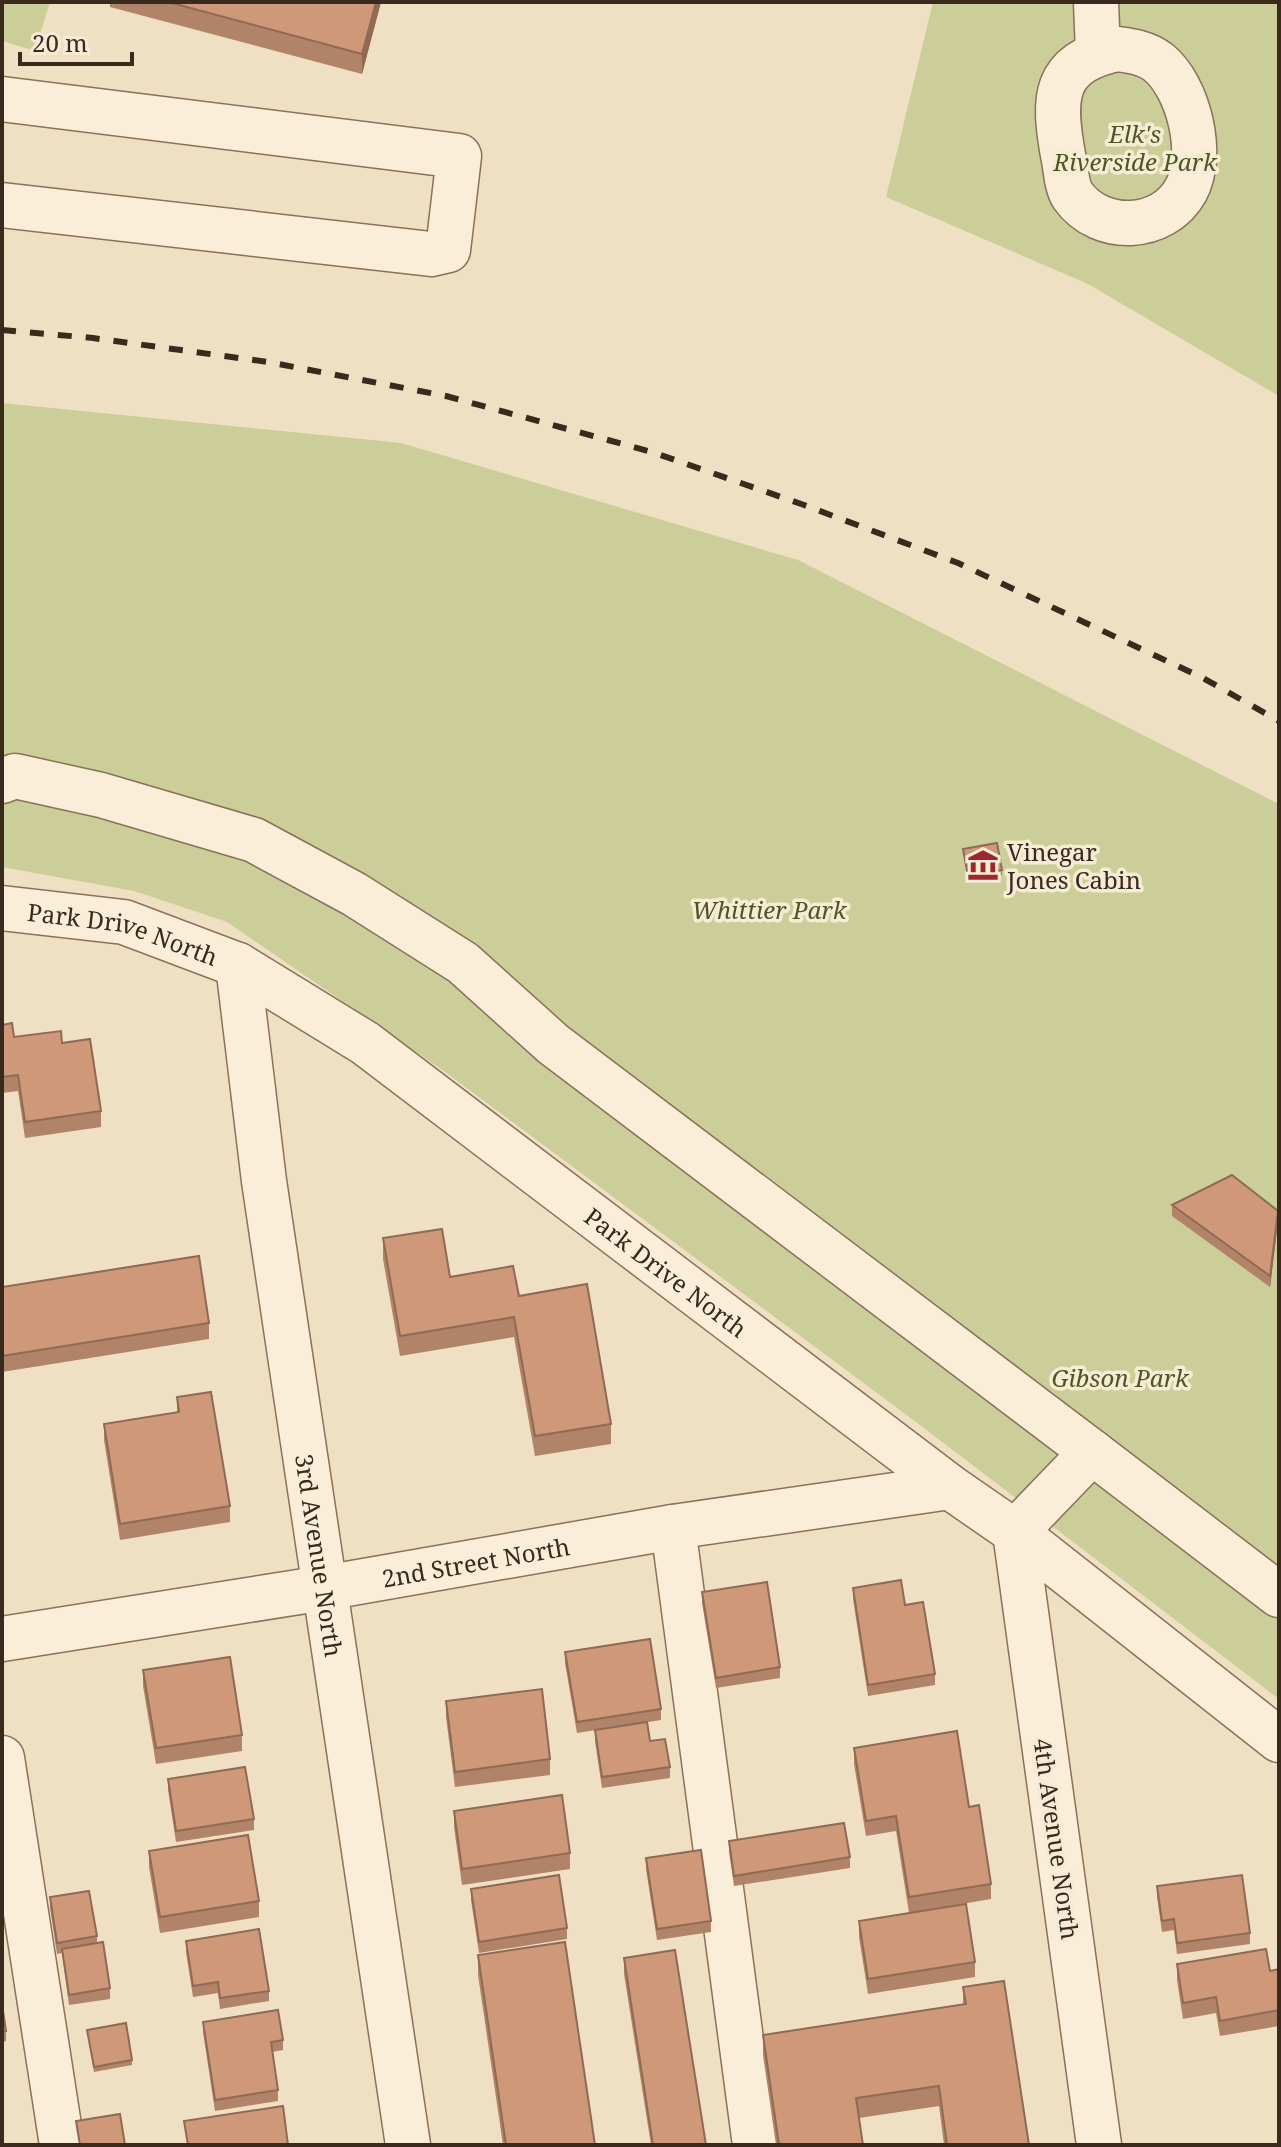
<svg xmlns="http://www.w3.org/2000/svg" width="1281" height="2147" viewBox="0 0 1281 2147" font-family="'Noto Serif',serif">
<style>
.green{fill:#cbce98}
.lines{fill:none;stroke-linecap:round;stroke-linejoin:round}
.minor-casing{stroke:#8b715a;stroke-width:47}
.minor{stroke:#faeed8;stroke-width:44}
.rail{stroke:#3a2a1e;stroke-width:6;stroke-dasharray:14 14;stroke-linecap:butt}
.wall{fill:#b18368}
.shaded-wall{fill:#906a55}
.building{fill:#ce9879;stroke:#906a55;stroke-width:2}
.labels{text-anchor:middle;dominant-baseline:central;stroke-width:7;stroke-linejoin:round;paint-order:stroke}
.park-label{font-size:24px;font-style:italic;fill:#4d5724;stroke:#f6ebd4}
.poi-label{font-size:24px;fill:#3a2a1e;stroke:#f6ebd4;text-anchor:start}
.street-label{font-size:24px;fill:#3a2a1e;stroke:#f6ebd4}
</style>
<rect width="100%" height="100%" fill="#efe0c4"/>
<!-- green -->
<path class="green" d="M2,2H50L35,51L2,41Z
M933,2H1279V396L1088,284L886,197Z
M2,403L401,443L798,560L1279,804V1699L916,1422L441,1069L227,922L134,891L2,867Z"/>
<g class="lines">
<defs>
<g id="minor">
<path d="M1096,2L1098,53"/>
<path d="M1118,49C1132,51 1146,53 1158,62C1189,87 1205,155 1186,190C1163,232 1100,234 1073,196C1066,186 1066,167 1063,155C1053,99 1052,62 1118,49Z"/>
<path d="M2,99L459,156L448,250L431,254L2,205"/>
<path d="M2,781L15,776L101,795L254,840L354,894L463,963L553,1044L1092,1452"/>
<path id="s1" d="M2,908L124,922L238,965L365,1043L950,1487L1015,1532L1279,1740"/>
<path id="s2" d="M238,965L264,1181L408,2145"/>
<path d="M673,1527L755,2145"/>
<path id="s3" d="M2,1639L324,1588L673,1527L950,1487"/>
<path d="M2,1758L62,2145"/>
<path d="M1099,2145L1015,1532L1092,1452L1279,1595"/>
</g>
</defs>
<!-- minor casing -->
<use href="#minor" class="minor-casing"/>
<!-- minor -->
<use href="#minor" class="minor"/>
<!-- rail -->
<path class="rail" d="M2,330L93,338L268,362L446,396L652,452L804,505L958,563L1203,678L1279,721"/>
</g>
<!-- wall -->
<path class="wall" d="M110,2H381L362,74L110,7Z
M963,849L1002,870V875L968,881Z
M2,1025L14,1037L62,1043L101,1111V1127L25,1138L18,1091L2,1093Z
M1172,1205L1278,1222L1270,1287L1172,1216Z
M383,1238L450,1277L519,1296L611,1424V1444L535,1456L514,1337L400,1356L383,1259Z
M2,1287L209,1323V1339L2,1372Z
M177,1397L230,1506V1522L120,1540L104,1440V1424L177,1412Z
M853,1588L905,1605L935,1674V1685L868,1696L853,1599Z
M702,1592L780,1667V1678L716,1688L702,1603Z
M565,1652L661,1709V1720L577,1733L565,1663Z
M143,1670L242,1735V1751L156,1764L143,1686Z
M446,1701L550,1759V1775L455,1787L446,1717Z
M595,1730L650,1741L670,1767V1778L602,1788L595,1741Z
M854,1748L991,1884V1899L909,1913L896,1831L866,1836L854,1764Z
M168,1779L254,1819V1830L176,1842L168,1790Z
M454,1811L570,1853V1869L462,1885L454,1827Z
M729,1841L850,1857V1868L734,1886L729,1852Z
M149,1851L259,1901V1917L160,1933L149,1867Z
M646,1858L711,1921V1932L657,1940L646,1869Z
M1157,1886L1250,1933V1944L1177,1954L1174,1930L1162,1932L1157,1897Z
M471,1889L567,1928V1939L479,1953L471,1900Z
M50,1897L97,1936V1943L110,1988V1999L69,2005L62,1953L57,1954L50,1908Z
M859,1921L975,1962V1977L868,1994L859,1937Z
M186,1941L269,1991V2001L220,2009L218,1993L193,1997L186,1952Z
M478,1955L595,2145H503L478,1975Z
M624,1958L706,2145H651L624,1974Z
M1177,1964L1270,1971L1279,1969V2026L1220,2036L1216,2013L1183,2019L1177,1980Z
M963,1987L1029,2145H944L939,2106L859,2118L863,2145H776L763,2055V2035L963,2004Z
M2,2004L6,2031V2041L2,2042Z
M203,2022L283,2040V2050L272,2052L278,2090V2101L215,2111L203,2032Z
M87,2030L132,2060V2065L94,2072Z"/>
<!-- shaded-wall -->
<path class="shaded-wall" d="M376,2H381L362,74V54Z
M1278,1211V1222L1270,1287V1276Z"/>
<!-- building -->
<path class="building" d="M168,2H376L362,54Z
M997,843L1002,870L968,876L963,849Z
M12,1023L14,1037L61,1031L62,1043L90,1039L101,1111L25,1122L18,1075L2,1077V1025Z
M1232,1175L1278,1211L1270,1276L1172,1205Z
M442,1229L450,1277L513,1266L519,1296L587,1284L611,1424L535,1436L514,1317L400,1336L383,1238Z
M199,1256L209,1323L2,1356V1287Z
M211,1392L230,1506L120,1524L104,1424L179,1412L177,1397Z
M901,1580L905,1605L923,1602L935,1674L868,1685L853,1588Z
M767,1582L780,1667L716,1678L702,1592Z
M650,1639L661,1709L577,1722L565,1652Z
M230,1657L242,1735L156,1748L143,1670Z
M542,1689L550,1759L455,1772L446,1701Z
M647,1722L650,1741L665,1739L670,1767L602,1777L595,1730Z
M957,1731L969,1807L979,1805L991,1884L909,1897L896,1816L866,1821L854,1748Z
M245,1767L254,1819L176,1831L168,1779Z
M562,1795L570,1853L462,1869L454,1811Z
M844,1823L850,1857L734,1876L729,1841Z
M248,1835L259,1901L160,1917L149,1851Z
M701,1850L711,1921L657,1929L646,1858Z
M559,1875L567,1928L479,1942L471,1889Z
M1242,1875L1250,1933L1177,1943L1174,1919L1162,1921L1157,1886Z
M89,1891L97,1936L57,1943L50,1897Z
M966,1904L975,1962L868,1979L859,1921Z
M259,1929L269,1991L220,1998L218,1982L193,1986L186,1941Z
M103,1942L110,1988L69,1995L62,1949Z
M565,1942L595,2145H506L478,1955Z
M1266,1949L1270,1971L1279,1969V2010L1220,2021L1216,1997L1183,2003L1177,1964Z
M675,1950L706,2145H653L624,1958Z
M1004,1981L1029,2145H947L939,2086L856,2098L863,2145H779L763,2035L966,2004L963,1987Z
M2,2004L6,2031H2Z
M278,2010L283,2040L271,2042L278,2090L215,2100L203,2022Z
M126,2023L132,2060L94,2067L87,2030Z
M283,2106L288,2145H188L184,2121Z
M120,2114L125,2145H80L76,2121Z"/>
<!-- icons -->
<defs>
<symbol id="museum-bare" viewBox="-9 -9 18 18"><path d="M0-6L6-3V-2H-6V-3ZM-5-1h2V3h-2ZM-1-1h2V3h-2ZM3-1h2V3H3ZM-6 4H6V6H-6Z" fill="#9b282f" stroke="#f6ebd4" stroke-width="2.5" paint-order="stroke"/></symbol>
</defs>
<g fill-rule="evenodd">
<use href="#museum-bare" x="961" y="843" width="44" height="44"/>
</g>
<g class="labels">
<!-- park labels -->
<g class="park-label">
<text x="1135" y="133">Elk's<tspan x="1135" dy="28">Riverside Park</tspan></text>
<text x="769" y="909">Whittier Park</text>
<text x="1120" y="1377">Gibson Park</text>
</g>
<!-- poi labels -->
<g class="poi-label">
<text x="1007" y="851">Vinegar<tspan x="1007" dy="28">Jones Cabin</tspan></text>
</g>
<!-- street labels -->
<g class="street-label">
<text stroke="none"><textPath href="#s1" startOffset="124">Park Drive North</textPath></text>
<text stroke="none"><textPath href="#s1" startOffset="772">Park Drive North</textPath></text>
<text stroke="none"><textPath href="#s2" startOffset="596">3rd Avenue North</textPath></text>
<text stroke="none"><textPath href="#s3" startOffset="480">2nd Street North</textPath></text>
<text transform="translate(1057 1839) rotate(82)">4th Avenue North</text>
</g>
</g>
<!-- border -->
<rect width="1281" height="2147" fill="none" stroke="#3a2a1e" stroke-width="8"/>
<!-- scale -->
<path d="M20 52v12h112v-12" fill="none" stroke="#3a2a1e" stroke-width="4"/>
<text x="32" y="52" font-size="24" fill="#3a2a1e" stroke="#f6ebd4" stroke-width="6" paint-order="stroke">20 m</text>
</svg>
